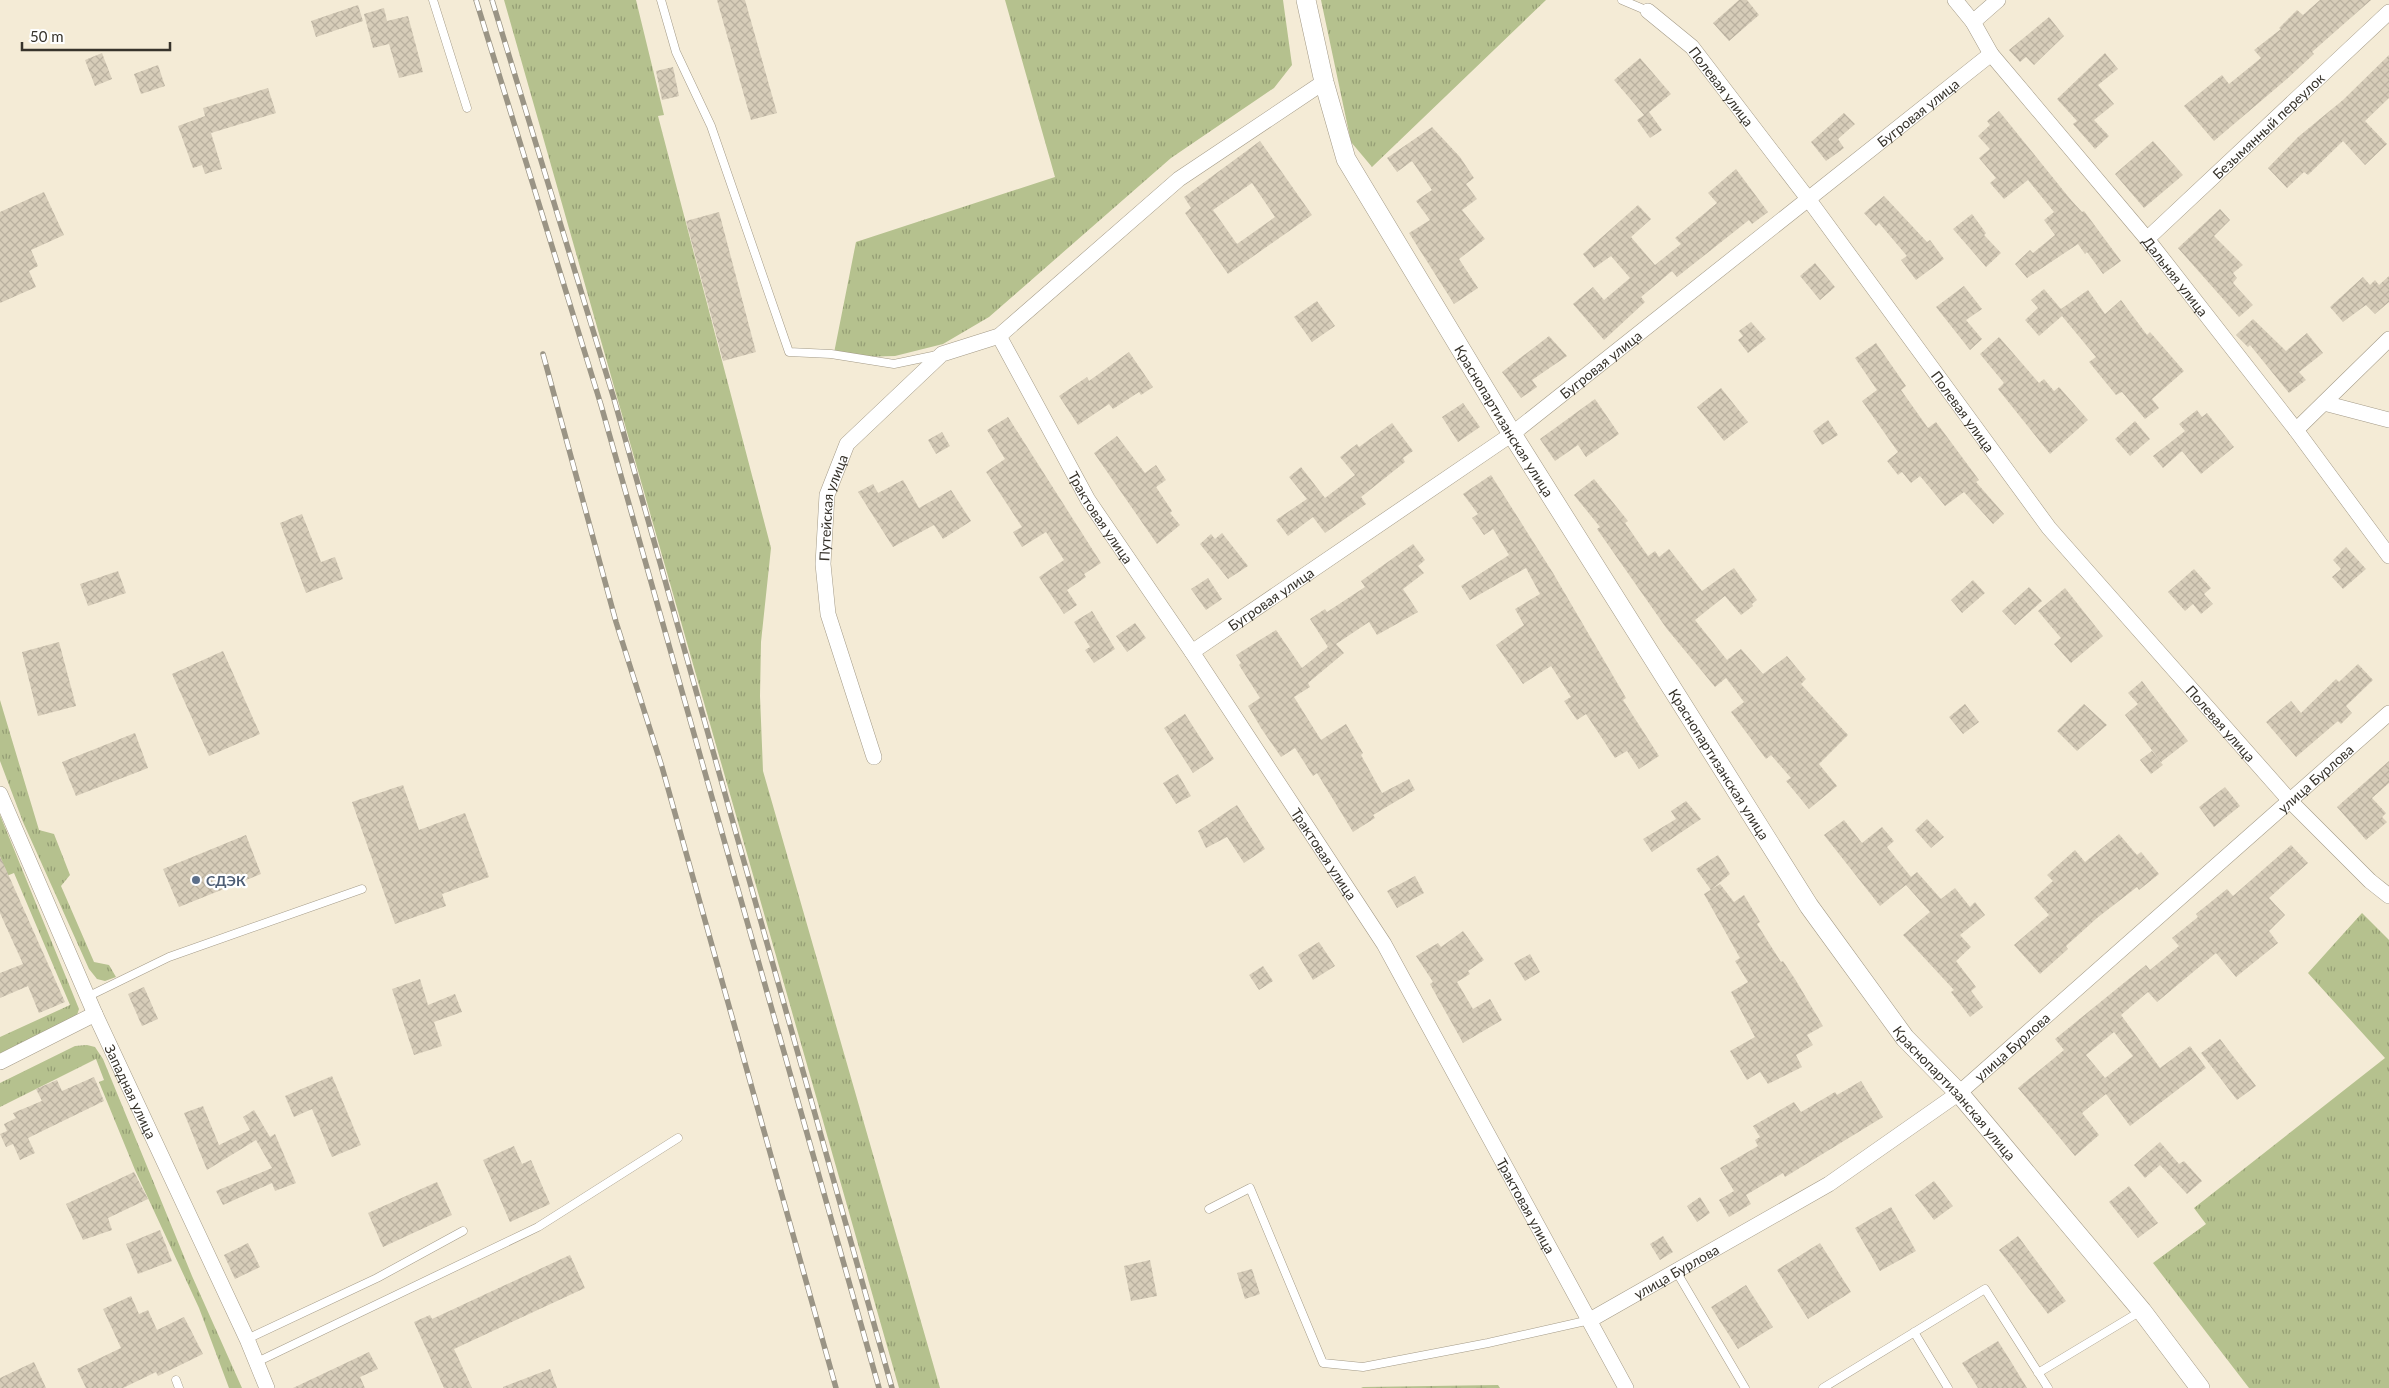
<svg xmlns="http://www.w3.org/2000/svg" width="2389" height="1388" viewBox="0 0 2389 1388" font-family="Lato,sans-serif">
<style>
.grass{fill:url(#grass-tufts)}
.wetland{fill:url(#wetland-marsh)}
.building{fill:url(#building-cross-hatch);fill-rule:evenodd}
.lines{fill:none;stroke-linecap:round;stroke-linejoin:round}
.service-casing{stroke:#a39a87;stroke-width:9}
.minor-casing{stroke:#a39a87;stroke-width:16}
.tertiary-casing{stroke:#a39a87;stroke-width:20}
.service{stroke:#fff;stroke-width:8}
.minor{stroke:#fff;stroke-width:15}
.tertiary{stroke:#fff;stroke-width:19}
.rail-casing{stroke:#9a9485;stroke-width:5.5}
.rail{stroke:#fff;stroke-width:4;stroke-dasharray:11;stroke-linecap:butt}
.service-dot{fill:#5c6f8a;stroke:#fff;stroke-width:2}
.labels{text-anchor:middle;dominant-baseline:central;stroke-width:4.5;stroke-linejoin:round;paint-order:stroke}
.street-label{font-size:14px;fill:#37332b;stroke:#fff}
.service-label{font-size:14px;font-weight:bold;fill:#4e5e75;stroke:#fff;text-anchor:start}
</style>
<defs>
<pattern id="grass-tufts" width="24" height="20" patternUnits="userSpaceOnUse" patternTransform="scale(1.25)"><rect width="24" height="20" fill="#b5c18e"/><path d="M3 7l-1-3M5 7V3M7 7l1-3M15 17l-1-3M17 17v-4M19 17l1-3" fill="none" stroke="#949d74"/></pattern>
<pattern id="wetland-marsh" width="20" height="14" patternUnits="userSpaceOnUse" patternTransform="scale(1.25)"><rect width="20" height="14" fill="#b5c18e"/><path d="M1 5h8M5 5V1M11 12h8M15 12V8" fill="none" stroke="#949d74"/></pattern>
<pattern id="building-cross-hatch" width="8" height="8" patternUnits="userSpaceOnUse" patternTransform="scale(1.25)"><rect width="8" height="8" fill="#d7cdb9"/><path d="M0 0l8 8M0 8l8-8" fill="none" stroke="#b9b09f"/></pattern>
</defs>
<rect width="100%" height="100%" fill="#f4ebd6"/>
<!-- grass -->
<path class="grass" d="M504,0H636L664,115L658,116L771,548L761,642L760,696L763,771L940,1388H899Z
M1005,0H1283L1292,65L1274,88L1171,158L989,317L943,344L895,356L860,357L834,353L856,242L1055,177Z
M1321,0H1546L1372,167L1351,142Z
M0,700L39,830L54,834L70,875L61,886L94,962L109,965L116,977L105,981L97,979L89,969L23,822L0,761Z
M0,815L79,1009L77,1015L0,1055V1037L70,1005L14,873L4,877L0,869Z
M2362,913L2389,940V1388H2249L2153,1263L2206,1224L2194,1208L2385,1058L2308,973Z
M87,1045L95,1047L103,1059L192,1276L242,1388H229L199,1308L135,1170L99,1082L104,1080L96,1059L0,1107V1083L75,1046Z"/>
<!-- wetland -->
<path class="wetland" d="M1498,1385L1500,1388H1361L1363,1387Z"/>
<!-- building -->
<path class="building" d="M717,0H745L777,113L751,120Z
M1739,0H1747L1759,15L1729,41L1713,23Z
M2320,0H2371L2312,52L2314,54L2288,78L2214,141L2184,106L2222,75L2229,84L2261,58L2254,50L2281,29L2279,28L2297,10L2303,15Z
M358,5L363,21L316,37L311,21Z
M384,8L387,21L408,16L423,72L399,78L389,44L373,48L364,14Z
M2049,17L2064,36L2034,65L2026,57L2020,62L2009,50Z
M102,53L112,79L95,86L85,60Z
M2105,53L2118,69L2098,85L2114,104L2094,120L2109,136L2095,149L2073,124L2077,121L2057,99Z
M2389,55V98L2365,121L2387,144L2365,165L2343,141L2308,175L2304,172L2287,188L2268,168L2298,137L2343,100Z
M1640,58L1671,94L1649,112L1662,130L1650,138L1637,120L1644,115L1614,80Z
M158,65L165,86L141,94L134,74Z
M673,67L679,96L662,100L656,71Z
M268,88L276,113L211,133L222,169L205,174L202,165L193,168L178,126L205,116L203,108Z
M1999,111L2071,200L2082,212L2084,211L2121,261L2103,274L2087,252L2085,254L2078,244L2027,278L2015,264L2030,250L2033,253L2055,235L2044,220L2054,212L2028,180L2004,199L1990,183L1996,178L1979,158L1990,149L1978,136L1990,125L1987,121Z
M1844,113L1855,124L1838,139L1844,148L1826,161L1811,142Z
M1432,127L1460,157L1474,178L1466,184L1477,199L1462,210L1485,239L1459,259L1478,288L1454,304L1409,233L1430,220L1416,201L1432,190L1412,161L1397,172L1387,158Z
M1260,141L1312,215L1228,274L1185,213L1191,208L1184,197ZM1252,183L1275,217L1237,244L1213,210Z
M2153,141L2183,175L2144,208L2115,174Z
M1736,169L1768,212L1752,224L1749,220L1677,277L1672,271L1641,297L1645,302L1604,340L1573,304L1593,287L1604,300L1630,278L1611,256L1594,268L1583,254L1638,205L1651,219L1631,237L1655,265L1681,244L1675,238L1717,203L1708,193Z
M44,192L64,235L31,250L38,266L29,271L36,287L0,303V212Z
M1884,196L1927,242L1930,240L1944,259L1916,280L1901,260L1907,256L1879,223L1876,226L1864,213Z
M2220,209L2230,220L2214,236L2243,265L2233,273L2237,278L2233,283L2253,305L2239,317L2178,248Z
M719,212L756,352L723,361L686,221Z
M1972,214L1986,233L1984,235L2001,253L1986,267L1953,229Z
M1815,263L1835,287L1820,300L1800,276Z
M2389,276V302L2375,314L2366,305L2343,322L2330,307L2363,277L2370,285L2375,280L2379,285Z
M1964,286L1982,309L1966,320L1982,339L1970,350L1936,307Z
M2044,289L2061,309L2088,290L2105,314L2121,300L2147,335L2150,332L2184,371L2152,399L2159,408L2145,419L2122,392L2116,395L2089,362L2096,357L2062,316L2039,336L2025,320L2038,308L2031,300Z
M1317,301L1335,326L1312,342L1294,317Z
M2253,319L2286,351L2307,333L2323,353L2299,372L2306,380L2289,393L2250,345L2248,347L2236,335Z
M1751,322L1766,339L1748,353L1738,340L1743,336L1739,331Z
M1549,336L1567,356L1532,380L1537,387L1521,398L1502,372Z
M1999,337L2039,383L2044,379L2054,391L2059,387L2088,420L2050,454L1998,389L2004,383L1980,354Z
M1876,343L1906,386L1901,390L1928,428L1936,422L1979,480L1976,482L2004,514L1993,524L1964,492L1945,506L1920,476L1911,483L1902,472L1898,475L1887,461L1898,452L1862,401L1877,390L1855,358Z
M1129,352L1153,387L1141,395L1139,392L1113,409L1109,404L1078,425L1059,396L1087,377L1089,381Z
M1721,388L1748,422L1724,441L1697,407Z
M1595,399L1619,434L1586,457L1578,445L1555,461L1540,439Z
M1463,403L1480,427L1458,442L1442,417Z
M2197,410L2202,417L2207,413L2234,447L2201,474L2182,451L2163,468L2153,456L2185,431L2179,424Z
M1008,417L1101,563L1084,574L1086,577L1067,590L1077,605L1064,614L1039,577L1064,560L1046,532L1022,547L1013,532L1022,527L986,472L1005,459L987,430Z
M1828,420L1838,435L1822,445L1813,431Z
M2135,421L2150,439L2130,456L2115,439Z
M1392,423L1413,451L1403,458L1405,462L1361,497L1366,504L1325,533L1313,517L1288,536L1276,520L1307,499L1289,477L1301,467L1325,498L1355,475L1340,457L1357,444L1359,447Z
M942,432L950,446L936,454L928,440Z
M1117,436L1145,473L1156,465L1166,480L1156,487L1172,511L1170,513L1180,525L1157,544L1094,453Z
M1491,475L1553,573L1626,698L1623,700L1659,756L1639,769L1627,751L1615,758L1586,714L1577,720L1564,701L1571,697L1551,666L1523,684L1496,645L1524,625L1515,609L1540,594L1526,568L1470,600L1461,586L1509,555L1493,529L1484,535L1472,518L1478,514L1463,494Z
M1594,479L1628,521L1625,523L1648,556L1655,551L1659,557L1669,549L1702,591L1734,568L1757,600L1752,604L1753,606L1741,615L1725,596L1695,620L1727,660L1741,649L1763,674L1787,656L1806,679L1801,684L1848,735L1819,764L1837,786L1809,809L1786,781L1791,778L1771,755L1766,759L1731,712L1744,702L1726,678L1715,687L1667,629L1597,529L1600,527L1574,495Z
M903,480L919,508L951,490L971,521L943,539L934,525L893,547L858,492L873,484L878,493Z
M302,514L321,562L335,557L343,579L306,593L280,523Z
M1222,533L1248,566L1228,579L1200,544L1211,534L1215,539Z
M1413,544L1425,560L1418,566L1424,573L1403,589L1418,612L1377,635L1369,622L1336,644L1344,653L1308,683L1310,687L1294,697L1321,740L1346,724L1363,753L1361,755L1382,793L1409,779L1415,790L1373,815L1375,818L1353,832L1317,773L1313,776L1295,748L1281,757L1261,728L1248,706L1260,698L1239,665L1241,663L1236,655L1276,630L1302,668L1328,647L1310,619L1325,609L1327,612L1365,587L1361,581Z
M2346,547L2366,569L2343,589L2332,577L2341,569L2333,560Z
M2194,569L2211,588L2204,594L2213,604L2201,614L2193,604L2185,611L2168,592Z
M118,571L126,593L88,606L80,584Z
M1208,578L1222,599L1206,610L1191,589Z
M1973,580L1985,593L1962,613L1951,600Z
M2029,587L2042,601L2015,625L2002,611Z
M2065,588L2103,636L2071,663L2054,644L2061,638L2038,611Z
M1092,611L1115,649L1094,663L1085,650L1090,647L1074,622Z
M1135,623L1146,638L1127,652L1116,636Z
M59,642L76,706L38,716L22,652Z
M223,651L260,734L209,756L172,674Z
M2358,664L2373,680L2346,706L2352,713L2341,724L2338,721L2296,757L2266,722L2291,701L2301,713L2336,679L2339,682Z
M2142,681L2188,741L2161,762L2125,715L2138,704L2128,693Z
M1965,704L1979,722L1963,734L1949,717Z
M2084,704L2107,725L2077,751L2057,731Z
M1185,714L1214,759L1193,773L1164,728Z
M135,733L148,768L76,796L62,762Z
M2152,751L2163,765L2151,774L2140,760Z
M2389,761V783L2372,798L2386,813L2382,817L2387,822L2366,840L2337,807Z
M1178,774L1191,796L1176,804L1163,783Z
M403,785L419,830L465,813L489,877L442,894L446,906L395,924L352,802Z
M2225,787L2240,806L2214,827L2199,807Z
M1686,801L1701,819L1652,852L1643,839L1676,819L1671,811Z
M1237,805L1265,849L1244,863L1227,837L1206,848L1198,831Z
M1927,819L1944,837L1931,848L1915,830Z
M1844,820L1862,843L1882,827L1894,841L1887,847L1911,877L1917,872L1941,899L1955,888L1970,907L1975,902L1985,915L1960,935L1971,947L1956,961L1976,987L1971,991L1983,1007L1970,1017L1951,992L1954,990L1903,935L1930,912L1906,885L1880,906L1824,835Z
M2119,834L2137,855L2141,852L2159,874L2139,890L2137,887L2097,918L2066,946L2068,949L2040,974L2014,945L2049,915L2034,898L2053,881L2047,875L2075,850L2085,862Z
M246,835L261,874L179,907L163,869Z
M2291,845L2308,863L2269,898L2285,915L2269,931L2278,943L2236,977L2216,953L2157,1002L2148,992L2121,1015L2160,1068L2190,1046L2206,1068L2130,1126L2106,1094L2082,1113L2099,1135L2075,1156L2018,1088L2064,1050L2055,1039L2146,965L2150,970L2179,946L2172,938L2198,917L2196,914L2227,889L2233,896ZM2114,1032L2133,1056L2105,1078L2086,1055Z
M1718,855L1730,874L1711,890L1696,869Z
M0,856L65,1002L39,1013L28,986L0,998V973L23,964L0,913Z
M1415,876L1424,893L1397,908L1387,891Z
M1720,884L1734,902L1744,895L1760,922L1757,924L1781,962L1783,961L1795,979L1823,1026L1807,1035L1813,1045L1796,1055L1802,1067L1768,1084L1760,1072L1747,1080L1730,1051L1755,1037L1731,992L1748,982L1735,961L1740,958L1704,894Z
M1463,931L1484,960L1468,971L1470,974L1457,982L1473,1009L1490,999L1502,1020L1463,1043L1430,984L1433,982L1416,956L1438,943L1441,947Z
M1319,942L1335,966L1313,980L1298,955Z
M1530,954L1540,972L1525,981L1514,963Z
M1263,966L1273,981L1259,990L1249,975Z
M420,979L428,1005L455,994L462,1012L434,1022L442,1046L414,1055L392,989Z
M144,987L158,1019L142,1026L128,994Z
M2220,1039L2256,1086L2237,1100L2201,1053Z
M332,1076L361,1145L332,1157L312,1109L294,1117L285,1096Z
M94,1077L104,1101L28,1138L35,1153L20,1160L13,1144L6,1147L0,1134L7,1131L4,1124L16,1118L13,1113L42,1101L36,1089L57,1080L62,1091Z
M1861,1081L1883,1117L1785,1177L1783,1173L1746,1195L1751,1204L1729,1217L1719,1200L1734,1191L1720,1168L1758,1146L1755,1140L1760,1137L1753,1126L1794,1102L1801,1112L1835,1092L1837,1095Z
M203,1106L219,1145L250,1130L243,1117L254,1110L270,1137L275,1134L296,1183L275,1191L272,1183L223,1205L216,1191L272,1168L256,1140L207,1170L184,1113Z
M2160,1142L2179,1164L2184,1161L2202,1181L2187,1194L2160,1165L2145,1178L2134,1165Z
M514,1146L522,1164L531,1160L550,1204L510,1222L483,1160Z
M134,1172L148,1199L108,1218L112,1230L83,1240L66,1204Z
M1934,1181L1953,1206L1934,1220L1915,1195Z
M437,1182L452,1215L383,1247L368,1213Z
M2129,1186L2158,1223L2138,1238L2109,1202Z
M1700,1197L1710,1213L1697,1222L1687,1206Z
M1891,1207L1916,1251L1880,1271L1855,1228Z
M160,1230L172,1261L138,1274L126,1244Z
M1663,1236L1673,1252L1660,1260L1650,1244Z
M2018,1236L2066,1301L2048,1314L1999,1250Z
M248,1243L260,1267L235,1279L224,1255Z
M1820,1243L1851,1292L1808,1319L1777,1270Z
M570,1255L585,1288L454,1349L472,1388H444L414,1322L430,1315L432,1319Z
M1150,1260L1157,1296L1131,1301L1124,1266Z
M1252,1269L1260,1294L1245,1299L1237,1273Z
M1746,1285L1773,1327L1738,1349L1711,1307Z
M131,1296L139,1314L148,1310L157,1330L184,1317L203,1354L158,1376L156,1372L123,1388H86L77,1369L121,1348L103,1309Z
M1998,1341L2013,1365L2027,1388H1978L1962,1363Z
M369,1352L378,1369L360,1377L365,1388H293Z
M34,1362L46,1388H0V1378Z
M550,1369L557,1388H503V1387Z"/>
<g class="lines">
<defs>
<path id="service" d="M433,0L467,108
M661,0L676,52L711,126L789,352L831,354L894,364L937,355
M1622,0L1648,11
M89,996L169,957L362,889
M1209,1209L1250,1188L1323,1363L1363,1367L1488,1343L1590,1320
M1676,1271L1745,1388
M1914,1332L1948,1388
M247,1339L377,1278L463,1231
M257,1362L538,1227L678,1138
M2038,1373L2141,1311
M176,1380L179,1388
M1823,1388L1985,1289L2048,1388"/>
<g id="minor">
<path id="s1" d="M1955,0L1973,22L1991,54L2147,239L2296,430L2389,556"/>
<path id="s2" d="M1648,11L1692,47L1809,200L2049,528L2291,802L2370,881L2389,896"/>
<path d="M1973,22L1998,0"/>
<path id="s3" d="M2147,239L2389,12"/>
<path id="s4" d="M999,336L1088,500L1192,652L1384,944L1626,1388"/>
<path d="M2324,403L2389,420"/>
<path d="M2296,430L2389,339"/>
<path id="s5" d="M1192,652L1512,434L1991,54"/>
<path id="s6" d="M874,757L828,614L823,564L827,495L847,444L942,354L999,336L1179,179L1324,82"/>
<path id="s7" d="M0,794L95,1014L247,1339L267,1388"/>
<path d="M0,1062L95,1014"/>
<path id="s8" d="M1590,1320L1829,1184L1959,1093L2389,713"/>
</g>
<g id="tertiary">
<path id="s9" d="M1306,0L1324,82L1346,159L1512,434L1809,906L1905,1038L1959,1093L2037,1186L2142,1311L2200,1388"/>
</g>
</defs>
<!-- service casing -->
<use href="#service" class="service-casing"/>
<!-- minor casing -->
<use href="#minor" class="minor-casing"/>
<!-- tertiary casing -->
<use href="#tertiary" class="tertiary-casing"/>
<!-- service -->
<use href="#service" class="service"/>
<!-- minor -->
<use href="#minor" class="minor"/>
<!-- tertiary -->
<use href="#tertiary" class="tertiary"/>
<defs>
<path id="rail" d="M476,0L601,405L879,1388
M492,0L614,399L892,1388
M543,354L616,622L662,767L836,1388"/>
</defs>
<!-- rail casing -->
<use href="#rail" class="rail-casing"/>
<!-- rail -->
<use href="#rail" class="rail"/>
</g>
<!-- markers -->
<circle class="service-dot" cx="196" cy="880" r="5"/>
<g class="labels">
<!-- street labels -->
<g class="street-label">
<text stroke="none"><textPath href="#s2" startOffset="106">Полевая улица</textPath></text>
<text stroke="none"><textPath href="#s5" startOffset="905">Бугровая улица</textPath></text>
<text stroke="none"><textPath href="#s3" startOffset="166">Безымянный переулок</textPath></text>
<text stroke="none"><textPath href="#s1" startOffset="354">Дальняя улица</textPath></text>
<text stroke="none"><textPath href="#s5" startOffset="500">Бугровая улица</textPath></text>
<text stroke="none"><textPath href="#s2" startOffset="511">Полевая улица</textPath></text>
<text stroke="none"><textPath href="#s9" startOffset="470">Краснопартизанская улица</textPath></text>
<text stroke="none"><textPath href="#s6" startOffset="258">Путейская улица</textPath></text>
<text stroke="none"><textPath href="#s4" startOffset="208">Трактовая улица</textPath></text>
<text stroke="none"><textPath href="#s5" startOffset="95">Бугровая улица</textPath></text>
<text stroke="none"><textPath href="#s2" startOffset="916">Полевая улица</textPath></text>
<text stroke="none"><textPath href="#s9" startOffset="875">Краснопартизанская улица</textPath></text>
<text stroke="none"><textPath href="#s8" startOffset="909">улица Бурлова</textPath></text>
<text stroke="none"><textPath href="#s4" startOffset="612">Трактовая улица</textPath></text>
<text stroke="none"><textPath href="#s8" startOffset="504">улица Бурлова</textPath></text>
<text stroke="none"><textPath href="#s7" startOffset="325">Западная улица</textPath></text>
<text stroke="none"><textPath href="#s9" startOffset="1280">Краснопартизанская улица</textPath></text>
<text stroke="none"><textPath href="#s4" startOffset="1018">Трактовая улица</textPath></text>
<text stroke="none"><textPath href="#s8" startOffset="99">улица Бурлова</textPath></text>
</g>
<!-- service labels -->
<g class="service-label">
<text x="206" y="880">СДЭК</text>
</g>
</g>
<!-- scale -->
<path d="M22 42v8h148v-8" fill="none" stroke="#37332b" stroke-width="2.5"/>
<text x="30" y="42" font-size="15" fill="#37332b" stroke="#ffffff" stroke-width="4" paint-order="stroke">50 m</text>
</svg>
